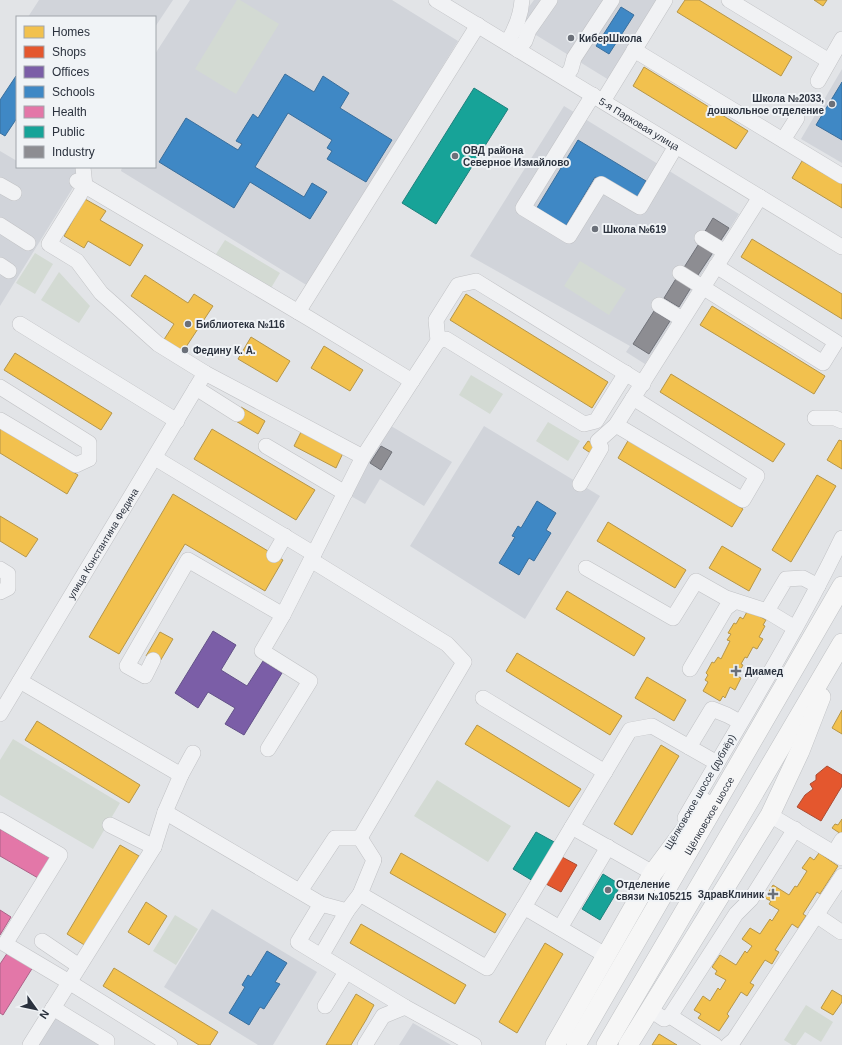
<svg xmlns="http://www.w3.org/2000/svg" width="842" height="1045" viewBox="0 0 842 1045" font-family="Helvetica,sans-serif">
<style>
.built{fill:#d1d4da;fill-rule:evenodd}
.green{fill:#d3dad3}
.homes{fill:#f2c14e;stroke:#b69649}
.shops{fill:#e4572e;stroke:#ac4c33}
.offices{fill:#7b5ea7;stroke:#635188}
.schools{fill:#3f88c5;stroke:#396e9c}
.health{fill:#e377a8;stroke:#ac6288}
.public{fill:#17a398;stroke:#1d817d}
.industry{fill:#8d8d92;stroke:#707279}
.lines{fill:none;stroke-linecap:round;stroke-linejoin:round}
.minor-casing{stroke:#c1c2c5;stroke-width:16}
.major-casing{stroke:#bfc1c4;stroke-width:20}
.minor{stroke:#f1f2f4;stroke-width:15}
.major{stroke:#f6f6f6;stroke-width:19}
.poi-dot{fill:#6b7079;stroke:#f0f3f6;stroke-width:1.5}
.labels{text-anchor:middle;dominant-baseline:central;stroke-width:4;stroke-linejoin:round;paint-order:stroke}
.poi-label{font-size:10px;font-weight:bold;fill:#2b323e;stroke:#f0f3f6;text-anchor:start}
.street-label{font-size:10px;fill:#2b323e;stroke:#f0f3f6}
</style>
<rect width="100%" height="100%" fill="#e2e4e7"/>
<!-- built -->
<path class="built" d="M39,0H173L155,27V17H28Z
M190,0H392L458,41L308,286L121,171L122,167H155V54Z
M534,0H659L609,80L523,27L528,8ZM621,7L634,15L608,54L596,45Z
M842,69V163L801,139Z
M564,106L739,214L645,364L626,352L630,346L470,256Z
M0,151L17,161V167H77V181L0,306Z
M391,426L452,462L424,506L380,479L365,504L349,495Z
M484,426L600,496L525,619L410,546Z
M212,909L317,972L273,1045H258L164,987Z
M54,1015L102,1045H35Z
M413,1023L451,1045H399Z"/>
<!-- green -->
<path class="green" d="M237,0H240L279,24L236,94L195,69Z
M225,240L280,273L271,288L216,254Z
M35,253L53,264L35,294L16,283Z
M580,261L626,289L609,315L564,286Z
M59,272L90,306L79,323L41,300Z
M471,375L503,394L490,414L459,395Z
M548,422L580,441L568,461L536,441Z
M13,739L120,803L93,849L0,795V760Z
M437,780L511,826L488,862L414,816Z
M175,915L198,929L176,965L153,951Z
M806,1005L833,1022L821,1042L805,1032L796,1045H792L784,1040Z"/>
<!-- homes -->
<path class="homes" d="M685,0H699L792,57L781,76L677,12Z
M814,0H827L823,6Z
M644,67L748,131L736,149L633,86Z
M802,161L842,184V208L792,178Z
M85,199L106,211L100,220L143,245L130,266L88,241L84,248L64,236Z
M752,239L842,294V319L741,257Z
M145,275L188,303L194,294L213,306L182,353L163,341L174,324L131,296Z
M466,294L608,382L592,408L450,320Z
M712,306L825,376L814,394L700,325Z
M251,337L290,361L277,382L238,359Z
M324,346L363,370L350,391L311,368Z
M15,353L112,413L101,430L4,370Z
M671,374L785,444L773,462L660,392Z
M241,407L265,421L258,434L234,420Z
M0,428L78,475L67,494L0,453Z
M212,429L315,490L296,520L194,459Z
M301,432L343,453L336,468L294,446Z
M629,439L743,509L732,527L618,458Z
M839,440L842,441V469L827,460Z
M588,441L597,446L592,454L583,448Z
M817,475L836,486L791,562L772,550Z
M173,494L283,560L265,591L185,544L119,654L89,637Z
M0,516L38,539L26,557L0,541Z
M608,522L686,570L675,588L597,541Z
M722,546L761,569L749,591L709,568Z
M567,591L645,638L634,656L556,609Z
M748,610L766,620L763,625L765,626L759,637L763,639L757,649L753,647L747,658L745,657L741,664L743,665L737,676L741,678L735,690L730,687L725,698L723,696L720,701L703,691L708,682L705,680L708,675L706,673L712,662L714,663L718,657L721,659L730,641L727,640L731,634L728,633L734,623L736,624L740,617L743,619Z
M160,632L173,639L159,663L146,656Z
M517,653L622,716L610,735L506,671Z
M647,677L686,700L674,721L635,698Z
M842,710V734L832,728Z
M37,721L140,785L129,803L25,740Z
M477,725L581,789L569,807L465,744Z
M661,745L679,756L632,835L614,824Z
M842,819V833L841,834L832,828L835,824L838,825Z
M120,845L139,856L86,946L67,934Z
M401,853L506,914L495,933L390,873Z
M819,853L838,866L820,894L817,892L803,914L806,916L798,928L792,924L775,950L779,952L772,964L765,960L750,983L754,985L747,996L741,992L727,1014L729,1016L719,1031L698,1018L701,1014L694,1010L703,996L710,1001L718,988L720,990L726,980L715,974L717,971L712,967L720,955L736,965L745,951L747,953L752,946L742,939L750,928L760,934L770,919L772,921L779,910L769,904L771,901L765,898L773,885L789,895L795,886L797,887L807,871L802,868L810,857L814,860Z
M146,902L167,916L149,945L128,932Z
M361,924L466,985L455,1004L350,943Z
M545,943L563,954L517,1033L499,1022Z
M114,968L218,1032L210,1045H199L103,986Z
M832,990L842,996V1002L833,1015L821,1008Z
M356,994L374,1005L366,1020L351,1045H326Z
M659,1034L677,1045H652Z"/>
<!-- shops -->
<path class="shops" d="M827,766L842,775V786L821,821L797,807L805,795L813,789L810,784L816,780V775Z
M562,857L577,865L561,892L546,884Z"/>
<!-- offices -->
<path class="offices" d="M213,631L236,645L221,670L247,686L263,661L282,673L244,735L225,724L235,708L208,692L198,708L175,693Z"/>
<!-- schools -->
<path class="schools" d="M621,7L634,15L609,54L596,46Z
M285,74L314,92L323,76L349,93L340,108L392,140L366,182L327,159L332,151L327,148L332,140L288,113L255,167L304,197L312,183L327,192L310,219L250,182L234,208L159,162L186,118L238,150L242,144L236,141L253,114L258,118Z
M16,76H17V118L5,136L0,133V100Z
M842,82V140L816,125Z
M578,140L646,181L635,201L595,177L564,229L535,211Z
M537,501L556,513L546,530L551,533L534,561L529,558L519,575L499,563L515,537L512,536L518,526L521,528Z
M267,951L287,963L275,982L280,984L264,1009L260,1007L249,1025L229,1013L245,987L242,985L248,975L251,977Z"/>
<!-- health -->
<path class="health" d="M0,829L50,858L38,878L0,856Z
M0,910L11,917L0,935Z
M8,952L33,967L3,1015L0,1013V964Z"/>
<!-- public -->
<path class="public" d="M474,88L508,109L436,224L402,203Z
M536,832L556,843L533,881L513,869Z
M603,874L621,885L600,920L582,909Z"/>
<!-- industry -->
<path class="industry" d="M713,218L729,228L719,243L704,233Z
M700,242L714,251L696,278L683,269Z
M677,277L692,286L679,307L664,298Z
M654,311L670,321L649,354L633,344Z
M381,446L392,452L381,470L370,463Z"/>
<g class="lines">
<defs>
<g id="minor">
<path id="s1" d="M436,0L842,247"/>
<path d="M729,0L829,61"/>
<path d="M507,43C515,30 521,15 522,0"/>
<path d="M518,50L525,41L529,30L550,0"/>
<path d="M634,50L842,176"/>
<path d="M565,78L571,69L574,58L612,0"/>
<path d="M818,81L842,39"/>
<path d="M593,95L523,208L569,236L601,184L640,207L676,146"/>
<path d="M603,101L665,0"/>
<path d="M783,140L797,118"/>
<path d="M83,167L85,186L49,244L77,261L101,293L158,344L205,373L363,457"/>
<path d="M77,181L310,319L412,381L363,457L283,615L262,651L310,681L268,749"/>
<path d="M0,185L14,193"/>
<path d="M0,225L28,243"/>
<path d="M702,238L725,252"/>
<path d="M0,265L9,271"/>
<path d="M680,273L823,363L836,342L716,266"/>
<path d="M659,305L682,319"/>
<path d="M298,312L478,25"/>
<path d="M20,324L177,421"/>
<path d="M438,341L446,339L584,424L596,421L626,373"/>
<path d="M412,381L438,341L436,320L458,285L476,281L643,384"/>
<path d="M0,387L89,443V459L76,465L0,420"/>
<path d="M196,388L237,414"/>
<path d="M815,418H835L842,421"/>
<path d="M616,425L743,500L757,476L633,398"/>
<path d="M266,446L345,493"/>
<path d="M155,458L314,554"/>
<path d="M580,484L601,448L598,441L616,425L760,197"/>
<path d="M274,555L285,536"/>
<path d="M311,560L447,644L464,662L360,838"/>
<path d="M586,568L673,618L696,581L726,598L767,611L795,628"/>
<path d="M0,569L8,574V588L0,592"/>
<path d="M767,611L786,579L803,578L818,586"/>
<path d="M153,660L145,676L127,666L188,560L283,615"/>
<path d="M690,669L726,608L734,602"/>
<path d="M20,681L181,775L165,812L154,847L30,1045"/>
<path d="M483,698L605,772"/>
<path id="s2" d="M0,714L205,373"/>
<path d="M689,747L712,709L727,715L740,722"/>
<path d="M181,775L193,753"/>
<path d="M165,812L321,904L347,911"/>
<path d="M770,815L842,858"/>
<path d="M685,818C738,726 796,634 842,538"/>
<path d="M0,820L60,855L5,944L69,982L170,1045"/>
<path d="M110,825L154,847"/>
<path d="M572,827L653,873L658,865"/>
<path d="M834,853L842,840"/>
<path d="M300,891L335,838H360L374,860L360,894L347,911L321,956"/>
<path d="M360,894L487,968L524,907L607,956"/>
<path d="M321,904L298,942L405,1007L383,1016L365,1045"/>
<path d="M524,907L630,730L652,726L717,763"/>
<path d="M816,915L841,932L842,931"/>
<path d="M560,928L608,847"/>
<path d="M42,941L79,966"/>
<path d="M325,1006L346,972"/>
<path d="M405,1007L474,1045"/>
<path d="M53,1008L107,1041V1045"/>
<path d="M649,1009L664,1019L670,1016L715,1045"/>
<path d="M670,1016L736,914L751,899L795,829"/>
<path d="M728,1045L734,1040L842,876"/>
</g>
<g id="major">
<path d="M555,1045L653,873L705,803"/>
<path id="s3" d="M576,1045L842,586"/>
<path d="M606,1045L842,643"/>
<path d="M628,1045L770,815L800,751L821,697"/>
</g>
</defs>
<!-- minor casing -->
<use href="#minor" class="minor-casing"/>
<!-- major casing -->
<use href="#major" class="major-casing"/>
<!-- minor -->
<use href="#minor" class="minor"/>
<!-- major -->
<use href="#major" class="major"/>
</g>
<!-- markers -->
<g class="poi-dot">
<circle cx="571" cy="38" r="4"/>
<circle cx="832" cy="104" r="4"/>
<circle cx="455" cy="156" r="4"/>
<circle cx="595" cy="229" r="4"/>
<circle cx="188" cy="324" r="4"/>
<circle cx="185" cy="350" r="4"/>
<path d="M734 665h4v4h4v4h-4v4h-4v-4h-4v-4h4z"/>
<circle cx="608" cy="890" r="4"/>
<path d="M771 888h4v4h4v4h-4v4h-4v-4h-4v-4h4z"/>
</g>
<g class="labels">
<!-- poi labels -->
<g class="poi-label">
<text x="579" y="38">КиберШкола</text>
<text x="824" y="98" text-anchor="end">Школа №2033,<tspan x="824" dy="12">дошкольное отделение</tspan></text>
<text x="463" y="150">ОВД района<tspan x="463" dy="12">Северное Измайлово</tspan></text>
<text x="603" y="229">Школа №619</text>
<text x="196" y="324">Библиотека №116</text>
<text x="193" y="350">Федину К. А.</text>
<text x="745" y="671">Диамед</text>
<text x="616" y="884">Отделение<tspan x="616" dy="12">связи №105215</tspan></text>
<text x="764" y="894" text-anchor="end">ЗдравКлиник</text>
</g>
<!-- street labels -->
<g class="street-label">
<text stroke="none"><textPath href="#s1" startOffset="238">5-я Парковая улица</textPath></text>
<text stroke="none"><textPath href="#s2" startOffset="199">улица Константина Федина</textPath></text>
<text transform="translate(700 792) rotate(-60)">Щёлковское шоссе (дублёр)</text>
<text stroke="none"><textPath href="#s3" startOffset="265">Щёлковское шоссе</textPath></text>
</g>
</g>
<!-- legend -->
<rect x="16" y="16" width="140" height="152" fill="#f0f3f6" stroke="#a1a6ac"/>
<rect x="24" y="26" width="20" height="12" fill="#f2c14e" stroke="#a1a6ac"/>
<text x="52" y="36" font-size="12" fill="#2b323e">Homes</text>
<rect x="24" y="46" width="20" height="12" fill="#e4572e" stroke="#a1a6ac"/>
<text x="52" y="56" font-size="12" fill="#2b323e">Shops</text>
<rect x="24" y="66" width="20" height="12" fill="#7b5ea7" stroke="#a1a6ac"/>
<text x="52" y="76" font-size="12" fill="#2b323e">Offices</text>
<rect x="24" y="86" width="20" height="12" fill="#3f88c5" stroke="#a1a6ac"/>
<text x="52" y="96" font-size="12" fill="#2b323e">Schools</text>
<rect x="24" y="106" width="20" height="12" fill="#e377a8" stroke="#a1a6ac"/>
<text x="52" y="116" font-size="12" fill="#2b323e">Health</text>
<rect x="24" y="126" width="20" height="12" fill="#17a398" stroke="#a1a6ac"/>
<text x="52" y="136" font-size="12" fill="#2b323e">Public</text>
<rect x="24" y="146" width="20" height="12" fill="#8d8d92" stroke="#a1a6ac"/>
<text x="52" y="156" font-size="12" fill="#2b323e">Industry</text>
<!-- north arrow -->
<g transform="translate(36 1009) rotate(123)" stroke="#f0f3f6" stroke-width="3" paint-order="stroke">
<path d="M0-3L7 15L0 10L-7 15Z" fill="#2b323e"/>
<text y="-6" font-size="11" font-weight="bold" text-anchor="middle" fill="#2b323e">N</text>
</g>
</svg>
